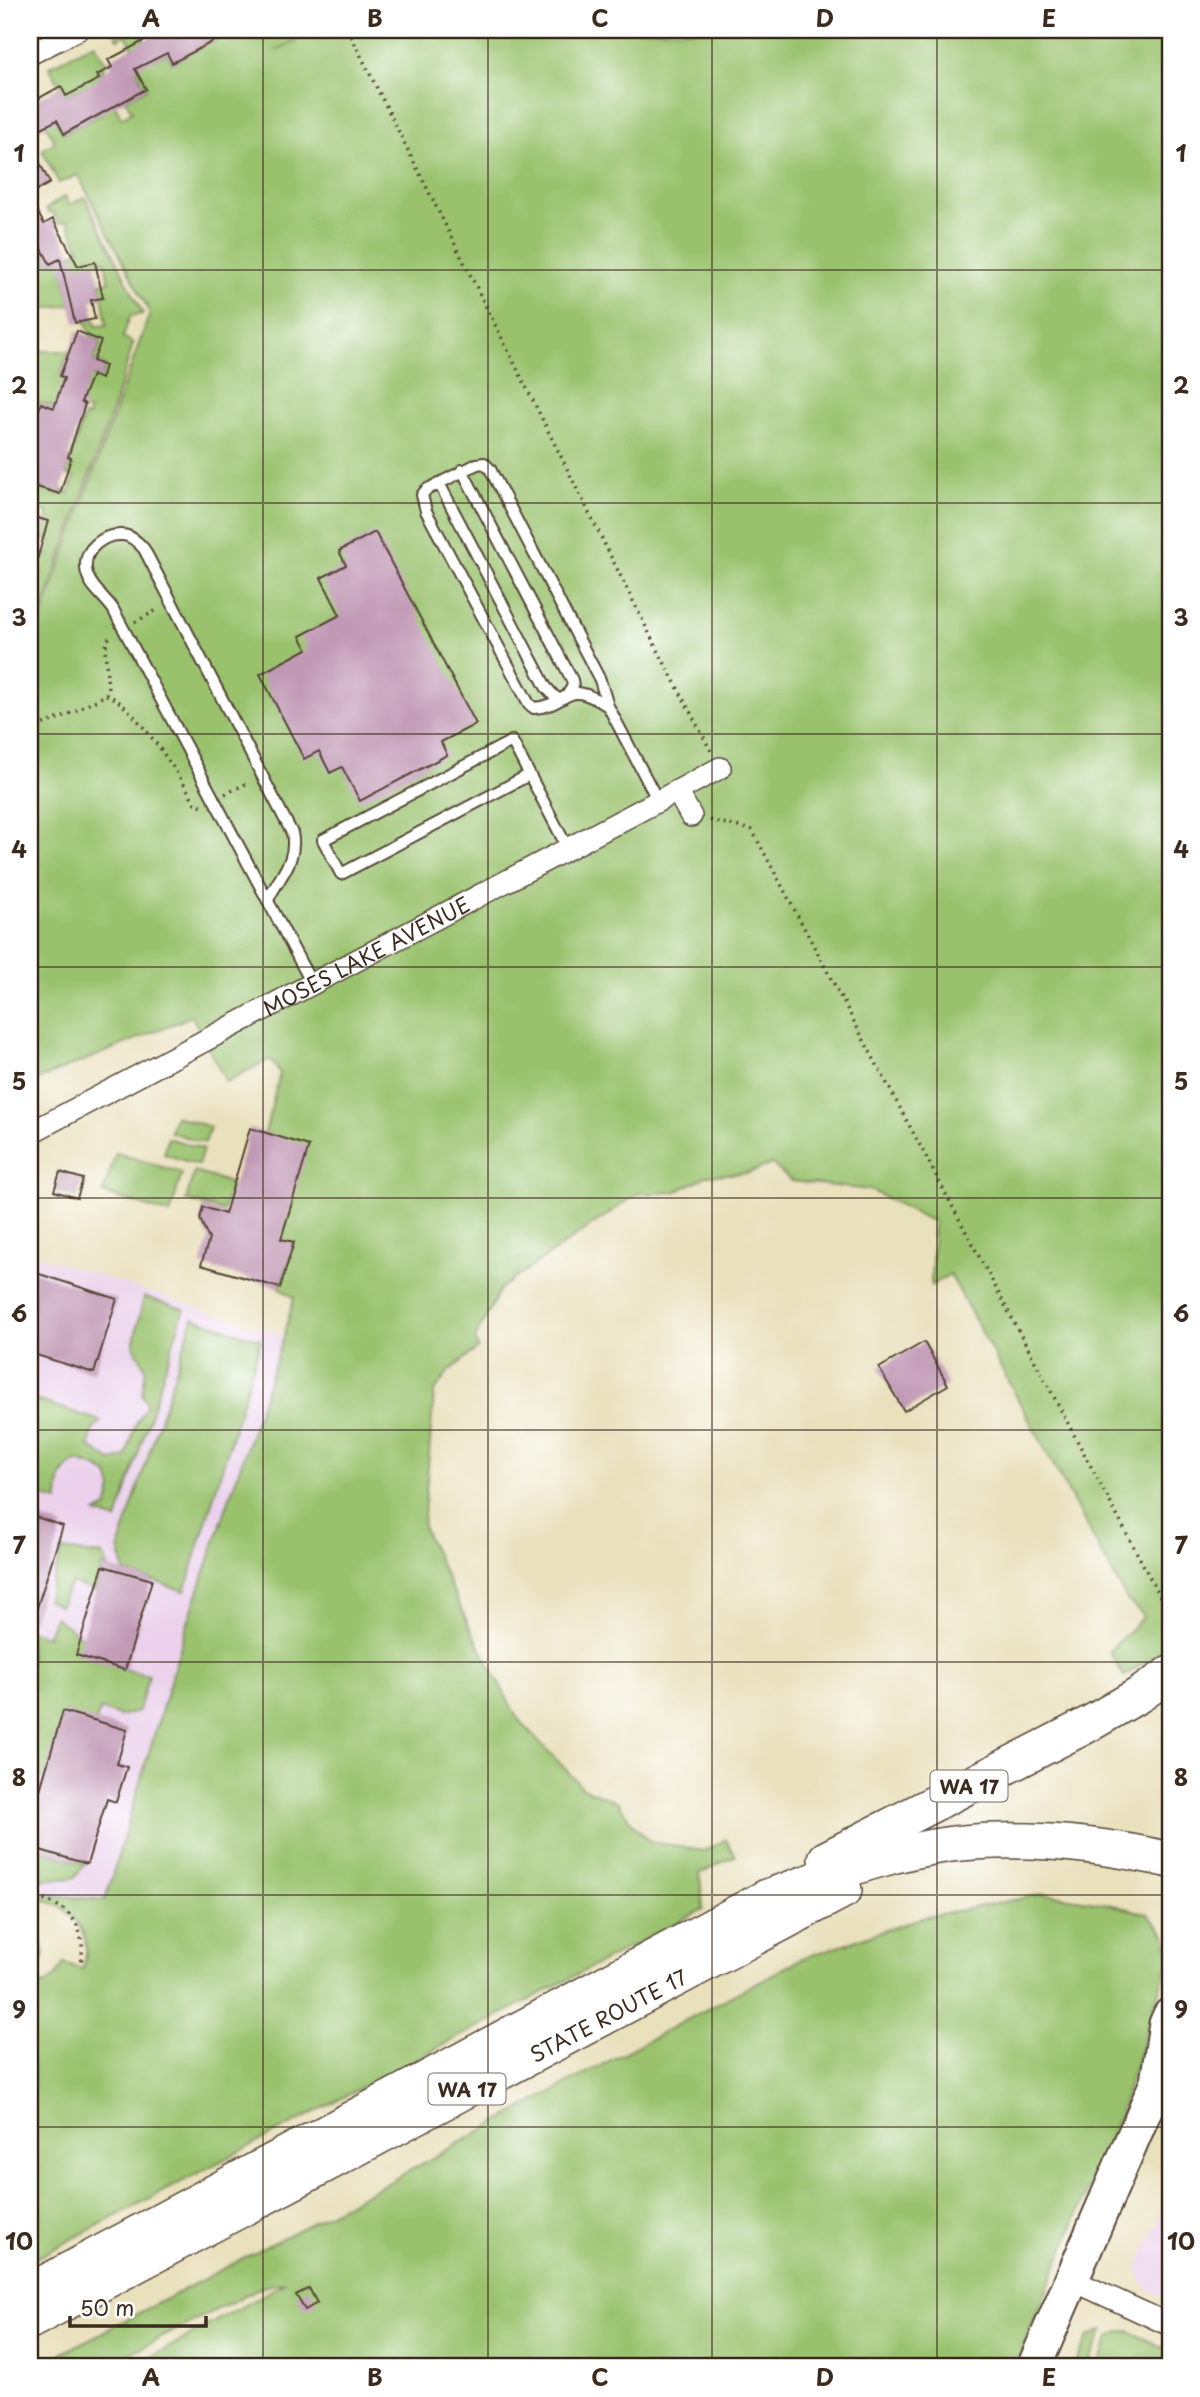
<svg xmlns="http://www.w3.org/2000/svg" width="1200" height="2397" viewBox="0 0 1200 2397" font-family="'Playpen Sans',sans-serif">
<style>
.built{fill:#ebd1eb}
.green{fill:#9ac26d;stroke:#6a7646;stroke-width:2}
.building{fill:#c199b5}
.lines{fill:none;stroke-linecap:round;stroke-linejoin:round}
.service-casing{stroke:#554536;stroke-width:14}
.minor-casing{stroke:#554536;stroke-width:24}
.primary-casing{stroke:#554536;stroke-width:37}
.trunk-casing{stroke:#554536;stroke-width:38}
.path{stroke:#554536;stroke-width:3.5;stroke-dasharray:2 5;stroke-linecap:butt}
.service{stroke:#fff;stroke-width:10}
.minor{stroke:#fff;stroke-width:21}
.primary{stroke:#fff;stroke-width:33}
.trunk{stroke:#fff;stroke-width:35}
.grid{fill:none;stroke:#3b2a1e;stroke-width:2;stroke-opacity:0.55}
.labels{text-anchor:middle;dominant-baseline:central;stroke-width:7;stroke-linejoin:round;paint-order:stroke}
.shield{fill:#fff;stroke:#766a62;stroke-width:2}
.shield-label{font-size:19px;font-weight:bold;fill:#3b2a1e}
.street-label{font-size:21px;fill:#3b2a1e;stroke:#fff}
.neatline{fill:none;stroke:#3b2a1e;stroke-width:2.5}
.grid-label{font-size:23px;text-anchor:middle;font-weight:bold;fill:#3b2a1e}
</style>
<rect width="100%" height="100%" fill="#fff"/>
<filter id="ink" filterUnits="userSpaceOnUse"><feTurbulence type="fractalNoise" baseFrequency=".0143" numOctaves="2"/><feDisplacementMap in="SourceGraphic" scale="14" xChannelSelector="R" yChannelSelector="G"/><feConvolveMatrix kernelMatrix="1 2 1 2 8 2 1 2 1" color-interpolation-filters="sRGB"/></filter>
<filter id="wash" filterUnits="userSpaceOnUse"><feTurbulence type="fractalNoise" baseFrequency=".00686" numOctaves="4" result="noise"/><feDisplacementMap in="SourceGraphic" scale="28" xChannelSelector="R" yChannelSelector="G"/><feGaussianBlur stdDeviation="1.57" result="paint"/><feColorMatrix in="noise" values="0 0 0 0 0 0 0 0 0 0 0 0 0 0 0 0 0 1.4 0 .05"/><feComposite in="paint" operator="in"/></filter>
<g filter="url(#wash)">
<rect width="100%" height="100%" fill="#e9e0bc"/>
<!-- built -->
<path class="built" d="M30,1253L284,1336L187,1625L105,1900L30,1893Z
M1170,2195V2301L1149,2290L1140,2279L1136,2270Z"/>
<!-- green -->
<path class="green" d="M119,30H138L154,59L167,53L172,63L199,48L190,30H205L212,42L235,30H273L276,35L286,30H312L276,51L315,30H1170V1646L1124,1676L1109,1651L1144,1616L1127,1600L950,1274L931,1286L934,1222L870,1190L791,1181L772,1164L748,1173L708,1175L675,1192L637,1194L501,1288L475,1338L478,1348L448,1372L434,1393L423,1527L471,1630L518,1719L583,1788L618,1802L634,1826L650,1841L704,1851L726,1839L735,1856L700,1873L703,1909L34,2259L30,2257V1987C46,1988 57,1977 64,1963L83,1969C96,1929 67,1903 30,1896V1893L105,1900L187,1625L284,1336L294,1298L280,1288L294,1243L281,1239L265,1133L280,1073L270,1059L226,1082L192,1016L30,1083V651L150,313L78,175L59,183L42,150L55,142L43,119L53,112L64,134L101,114L86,86L66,96L49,67L94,43L106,63L103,71L98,75L122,118L132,111L125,100L146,89L129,56L135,51L126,35L118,39L115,32Z
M65,196L69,205L85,197L143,314L130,316L123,337L133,343L115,403L30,644V562L36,564L39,553L48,555L52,542L43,539L49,513L40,510L38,514L30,513V485L60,494L62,490L69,494L74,477L66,474L84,416L88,417L89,411C74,406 57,409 41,403L39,409L30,406V366L34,351H69L60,376L92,375L101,378L105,366L93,361L101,341L92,337L85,321L95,319L96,326L107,325L100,283L109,282L105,261L63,270L71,305L34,310L30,300V244L37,240L50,264L80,250L67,221L59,223L53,212L48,213L46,209Z
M175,1116L210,1127L205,1143L170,1132Z
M168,1138L203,1149L198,1165L164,1154Z
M116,1153L182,1173L170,1214L103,1193Z
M194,1172L231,1183L223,1211L186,1200Z
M144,1297L184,1309L117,1520L96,1513L107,1507L112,1489L108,1475L96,1467L78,1461C59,1469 59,1483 58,1501L30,1493V1398L101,1421L92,1431L89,1446L111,1461L126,1457L135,1426L147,1405L142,1394L146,1369L133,1345Z
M193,1318L261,1340L185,1591L124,1572L119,1546Z
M62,1550L103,1555L109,1568L102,1566L95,1591L71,1583L60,1606L47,1600Z
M55,1617L125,1670L149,1675L138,1712L119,1716L101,1709L96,1721L43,1778L30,1775V1630L47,1637Z
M30,1847L85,1864L74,1878L30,1880Z
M1044,1894L1108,1904L1148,1914L1167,1937L1169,1960L1119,2114L1015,2367H150L146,2360L286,2282L261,2287L103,2367H36L389,2182L566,2084L803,1958L921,1918Z
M30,1934L42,1941L45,1952L41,1963L30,1968Z
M1103,2330L1087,2367H1074L1088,2337Z
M1119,2331H1129L1170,2351V2367H1158L1141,2359L1137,2367H1097L1110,2336Z"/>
<g id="blocks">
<!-- building -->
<path class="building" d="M164,30H235L172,63L167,53L135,69L146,89L64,134L57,120L30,134V103L61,86L66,96L99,79L97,75L112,67L108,60Z
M30,144L50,183L30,194Z
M30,198L44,224L53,219L78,266L95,262L103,298L91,300L95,319L75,323L60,259L50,264L35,236L30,239Z
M77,331L101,341L93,361L105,366L101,379L92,375L81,402L85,404L68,457L71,458L60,494L30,485V438L41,403L54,408L64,378L60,376Z
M30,516L48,521L34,571H30Z
M375,532L476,724L441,742L447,755L360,801L342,767L330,773L319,751L304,759L260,674L307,649L300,636L340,615L321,578L346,565L339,551Z
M250,1128L309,1146L281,1239L294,1242L280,1288L201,1265L209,1239L200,1219L203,1207L225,1214Z
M60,1172L83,1179L77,1198L54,1191Z
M30,1271L117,1299L94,1373L30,1353Z
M924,1342L948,1385L904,1411L879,1368Z
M30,1515L63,1526L33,1620H30Z
M103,1566L152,1580L125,1670L76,1655Z
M63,1711L127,1730L117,1764L127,1767L116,1802L107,1799L87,1864L30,1847V1824Z
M309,2288L317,2303L305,2310L296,2295Z"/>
</g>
</g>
<g filter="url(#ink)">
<use href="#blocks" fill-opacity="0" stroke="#554536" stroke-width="2"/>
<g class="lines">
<defs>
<path id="service" d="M462,470L572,680L573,686L568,694
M439,483L546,687L554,696L559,699
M608,706C562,677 572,705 534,708L529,704L426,511L422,495L426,490L477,464L484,463L490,469L600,680L608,706L658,801
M529,775L341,874L323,840L512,741L568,849
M268,900C279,876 298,861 292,833L144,549C138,542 131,535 122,535C103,534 84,549 86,568C87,585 104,596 113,609L312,984"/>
<g id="minor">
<path d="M30,54L77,30"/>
<path d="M677,791L720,768"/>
<path id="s1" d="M30,1133L677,791L691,816"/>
<path d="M1070,2279L1170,2325"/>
</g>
<path id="primary" d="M1034,2367L1157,2082L1166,2024L1170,2015"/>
<g id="trunk">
<path d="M826,1859L1091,1723L1139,1695L1170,1674"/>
<path d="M30,2291L767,1897C828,1876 889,1852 952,1844C1024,1836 1101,1844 1170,1860"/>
<path id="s2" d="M30,2321L844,1890"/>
</g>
</defs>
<!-- service casing -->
<use href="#service" class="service-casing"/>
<!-- minor casing -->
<use href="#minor" class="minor-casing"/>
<!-- primary casing -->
<use href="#primary" class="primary-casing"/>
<!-- trunk casing -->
<use href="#trunk" class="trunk-casing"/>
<!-- path -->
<path class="path" d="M348,30L655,645L712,753
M135,622L159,609
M106,695C130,699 183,780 195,803L203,806
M30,729L63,717L106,695L108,690L105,648L110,635
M225,794L250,782
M710,820L752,830L1170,1615
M30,1897C69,1903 87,1925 81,1964"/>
<!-- service -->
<use href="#service" class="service"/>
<!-- minor -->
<use href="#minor" class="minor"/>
<!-- primary -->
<use href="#primary" class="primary"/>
<!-- trunk -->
<use href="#trunk" class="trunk"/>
</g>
</g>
<!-- grid -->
<path class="grid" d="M263,30V2367M488,30V2367M712,30V2367M937,30V2367M30,270H1170M30,503H1170M30,734H1170M30,967H1170M30,1198H1170M30,1430H1170M30,1662H1170M30,1895H1170M30,2127H1170"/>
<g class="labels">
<!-- shield labels -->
<g class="shield">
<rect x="930.5" y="1770.5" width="77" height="31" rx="5"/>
<rect x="428.5" y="2073.5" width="77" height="31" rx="5"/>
</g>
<g class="shield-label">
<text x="969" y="1786">WA 17</text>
<text x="467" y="2089">WA 17</text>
</g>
<!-- street labels -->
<g class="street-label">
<text stroke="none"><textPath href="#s1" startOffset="380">MOSES LAKE AVENUE</textPath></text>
<text stroke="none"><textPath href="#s2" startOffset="654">STATE ROUTE 17</textPath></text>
</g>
</g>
<!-- margin -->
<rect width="1200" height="2397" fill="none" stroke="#fff" stroke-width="77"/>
<!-- scale -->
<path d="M70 2316v10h136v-10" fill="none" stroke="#3b2a1e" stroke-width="3.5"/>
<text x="80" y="2316" font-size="21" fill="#3b2a1e" stroke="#ffffff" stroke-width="5" paint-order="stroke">50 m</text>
<rect x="38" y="38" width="1124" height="2320" class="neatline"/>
<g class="grid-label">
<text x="151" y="27">A</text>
<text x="375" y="27">B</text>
<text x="600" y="27">C</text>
<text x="825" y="27">D</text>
<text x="1049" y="27">E</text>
<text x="19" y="162">1</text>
<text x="1181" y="162">1</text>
<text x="19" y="394">2</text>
<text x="1181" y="394">2</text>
<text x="19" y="626">3</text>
<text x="1181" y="626">3</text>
<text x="19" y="858">4</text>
<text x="1181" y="858">4</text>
<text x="19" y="1090">5</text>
<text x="1181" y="1090">5</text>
<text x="19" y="1322">6</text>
<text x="1181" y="1322">6</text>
<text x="19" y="1554">7</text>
<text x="1181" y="1554">7</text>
<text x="19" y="1786">8</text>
<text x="1181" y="1786">8</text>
<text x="19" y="2018">9</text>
<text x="1181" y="2018">9</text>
<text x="19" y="2250">10</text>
<text x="1181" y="2250">10</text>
<text x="151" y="2386">A</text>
<text x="375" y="2386">B</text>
<text x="600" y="2386">C</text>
<text x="825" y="2386">D</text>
<text x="1049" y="2386">E</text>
</g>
</svg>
